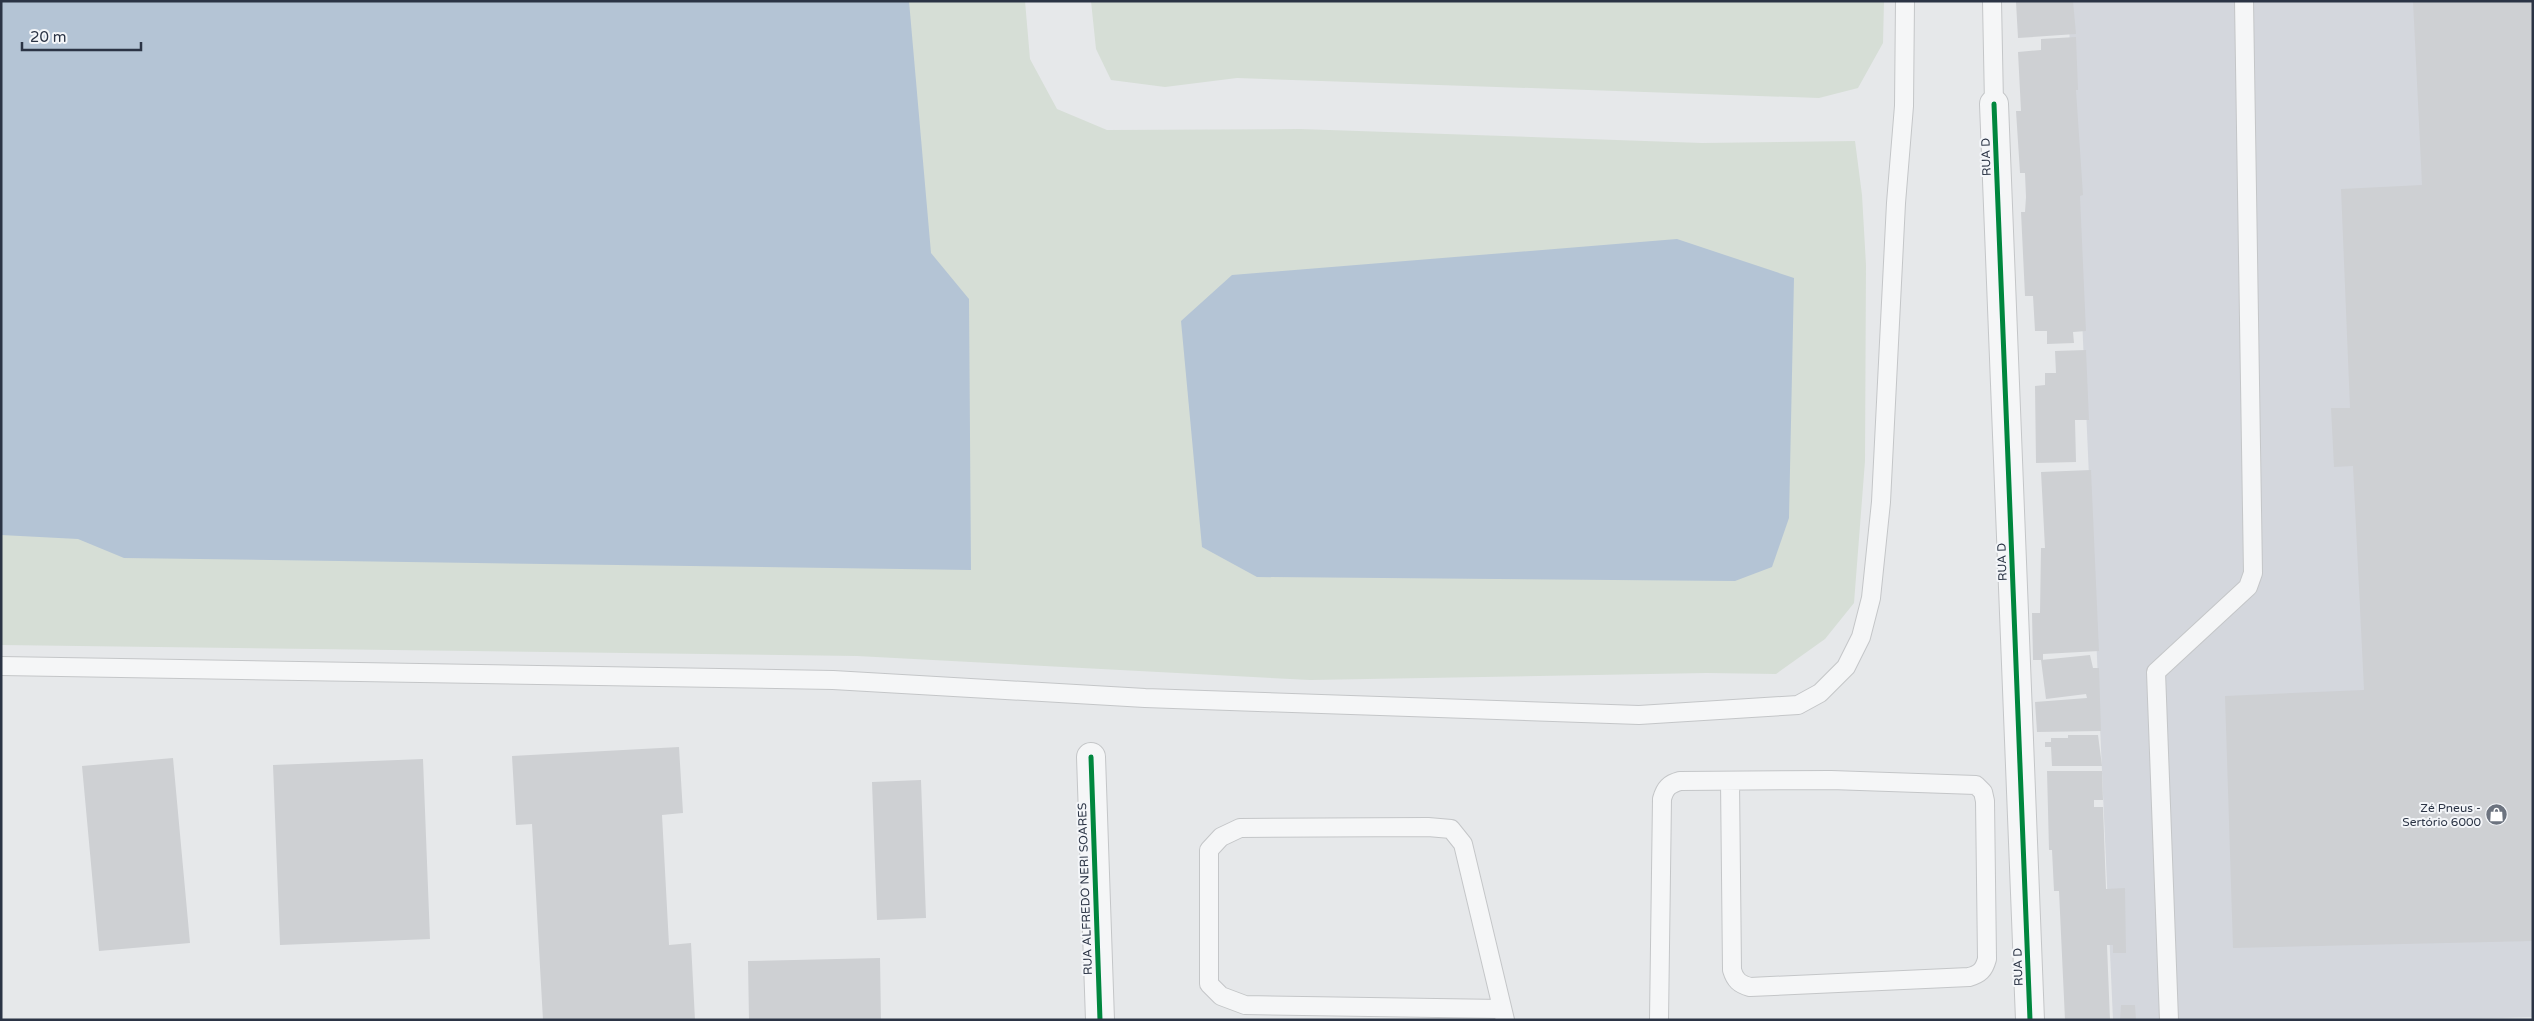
<svg xmlns="http://www.w3.org/2000/svg" width="2534" height="1021" viewBox="0 0 2534 1021" font-family="'Varela Round',sans-serif">
<style>
.built{fill:#d4d7dd}
.green{fill:#d6ded6}
.water{fill:#b4c4d5}
.building{fill:#ced0d3}
.lines{fill:none;stroke-linecap:round;stroke-linejoin:round}
.service-casing{stroke:#c4c6c8;stroke-width:20}
.minor-casing{stroke:#c4c6c8;stroke-width:30}
.service{stroke:#f5f6f7;stroke-width:18}
.minor{stroke:#f5f6f7;stroke-width:28}
.cycleway-casing{stroke:#f4f6f9;stroke-width:8}
.cycleway{stroke:#00873e;stroke-width:5}
.labels{text-anchor:middle;dominant-baseline:central;stroke-width:4;stroke-linejoin:round;paint-order:stroke}
.street-label{font-size:12px;fill:#2b3445;stroke:#f4f6f9}
.poi-label{font-size:12px;fill:#2b3445;stroke:#f4f6f9;text-anchor:end}
</style>
<rect width="100%" height="100%" fill="#e6e8ea"/>
<!-- built -->
<path class="built" d="M2068,1H2533V1017L2432,1020H2113Z"/>
<!-- green -->
<path class="green" d="M1,1H1025L1030,59L1057,109L1107,130L1300,129L1702,143L1855,141L1862,195L1866,265L1865,461L1854,603L1825,639L1776,674L1707,673L1310,680L857,656L1,645Z
M1091,1H1884L1883,43L1858,88L1819,98L1237,78L1165,87L1111,80L1096,49Z"/>
<!-- water -->
<path class="water" d="M1,1H909L931,253L969,299L971,570L124,558L78,539L1,535Z
M1677,239L1794,278L1789,518L1772,567L1735,581L1257,577L1202,547L1181,321L1232,275Z"/>
<!-- building -->
<path class="building" d="M2029,1H2073L2076,34L2018,38L2016,2Z
M2413,1H2533V941L2233,948L2225,696L2364,690L2353,466L2334,467L2331,408H2350L2341,189L2422,185Z
M2076,37L2078,90H2076L2083,195L2080,196L2086,331L2073,332L2074,343L2047,344V331H2035L2033,296H2025L2021,212H2025L2026,197L2025,173H2020L2016,111H2021L2018,52L2041,50V39Z
M2086,350L2089,420H2075L2076,462L2036,463L2035,386L2045,385V373H2056L2055,351Z
M2091,470L2099,651L2043,654V660H2033L2032,613H2040L2041,548H2045L2041,472Z
M2090,655L2093,668H2099L2101,731L2037,732L2035,702L2087,698L2086,694L2046,699L2041,660Z
M2068,735H2098L2102,766H2052L2051,747H2045V742H2051V738H2068Z
M679,747L683,813L662,815L669,945L691,943L695,1020H543L532,824L516,825L512,756Z
M173,758L190,943L99,951L82,766Z
M423,759L430,939L280,945L273,765Z
M2047,771H2102L2103,800H2094V807H2103L2106,889L2125,888L2126,953H2113V945H2107L2110,1020H2065L2059,891H2054L2052,850H2049Z
M921,780L926,918L877,920L872,782Z
M880,958L881,1020H749L748,961Z
M2121,1005H2135L2136,1020H2120Z"/>
<g class="lines">
<defs>
<path id="service" d="M1992,1L1994,104
M1,666L833,680L1145,698L1639,715L1798,705L1820,693L1846,667L1861,637L1871,598L1881,502L1896,203L1904,106L1905,1
M1502,1009L1245,1005L1221,996L1209,984V850L1221,837L1240,828L1428,827L1451,829L1463,844L1505,1020
M1659,1020L1662,799C1665,788 1669,784 1680,781L1831,780L1976,785L1983,792L1985,801L1987,959C1984,970 1980,974 1969,977L1750,987C1739,984 1735,980 1732,970L1730,781
M2169,1020L2156,672L2248,587L2253,573L2244,1"/>
<path id="minor" d="M1994,104L2030,1020
M1091,757L1100,1020"/>
</defs>
<!-- service casing -->
<use href="#service" class="service-casing"/>
<!-- minor casing -->
<use href="#minor" class="minor-casing"/>
<!-- service -->
<use href="#service" class="service"/>
<!-- minor -->
<use href="#minor" class="minor"/>
<defs>
<path id="cycleway" d="M1994,104L2030,1020
M1091,757L1100,1020"/>
</defs>
<!-- cycleway casing -->
<use href="#cycleway" class="cycleway-casing"/>
<!-- cycleway -->
<use href="#cycleway" class="cycleway"/>
</g>
<!-- icons -->
<defs>
<symbol id="shop-disc" viewBox="-11 -11 22 22"><circle r="9.5" fill="#6c737f" stroke="#f4f6f9"/><path d="M-5-2.5h2.3a2.7 3.5 0 0 1 5.4 0H5L5.5 6h-11ZM-1.5-2.5h3a1.5 2.3 0 0 0-3 0Z" fill="#fff"/></symbol>
</defs>
<g fill-rule="evenodd">
<use href="#shop-disc" x="2484" y="802" width="25" height="25"/>
</g>
<g class="labels">
<!-- street labels -->
<g class="street-label">
<text transform="translate(1986 157) rotate(-92)">RUA D</text>
<text transform="translate(2002 562) rotate(-92)">RUA D</text>
<text transform="translate(1085 889) rotate(-92)">RUA ALFREDO NERI SOARES</text>
<text transform="translate(2018 967) rotate(-92)">RUA D</text>
</g>
<!-- poi labels -->
<g class="poi-label">
<text x="2481" y="808">Zé Pneus -<tspan x="2481" dy="14">Sertório 6000</tspan></text>
</g>
</g>
<!-- border -->
<rect width="2534" height="1021" fill="none" stroke="#2b3445" stroke-width="5"/>
<!-- scale -->
<path d="M22 42v8h119v-8" fill="none" stroke="#2b3445" stroke-width="2.5"/>
<text x="30" y="42" font-size="15" fill="#2b3445" stroke="#f4f6f9" stroke-width="4" paint-order="stroke">20 m</text>
</svg>
